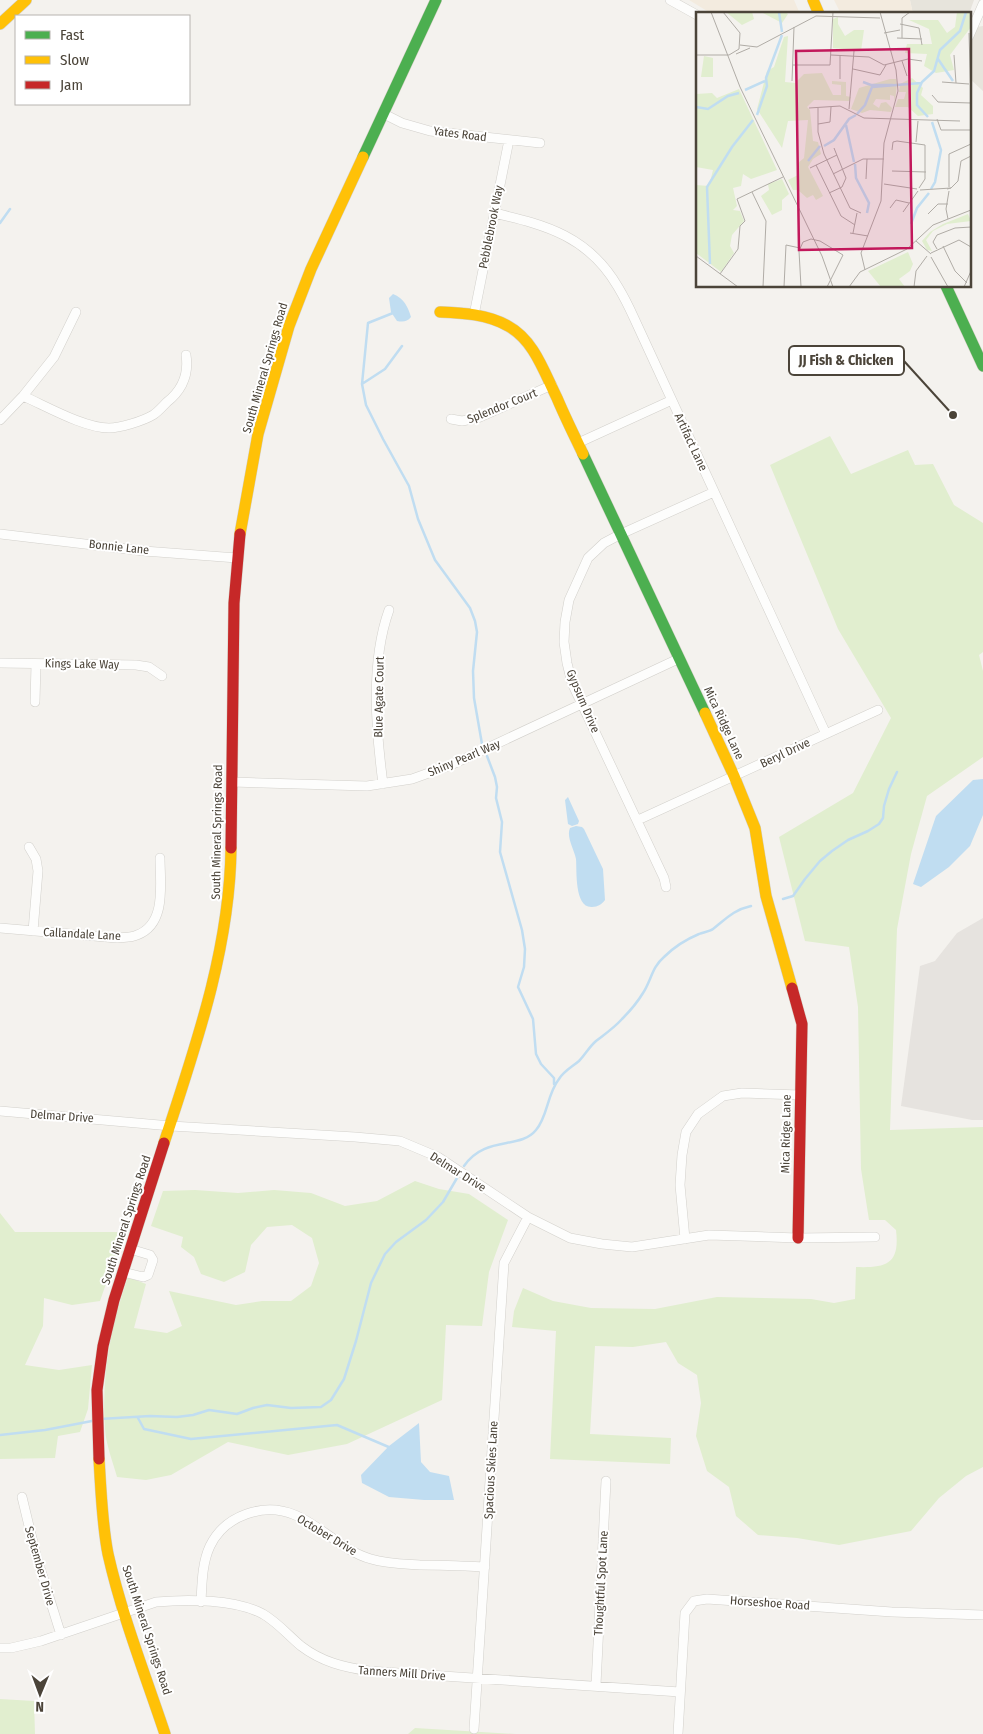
<svg xmlns="http://www.w3.org/2000/svg" width="983" height="1734" viewBox="0 0 983 1734" font-family="'Fira Sans Condensed',sans-serif">
<style>
.residential{fill:#e7e4dc}
.commercial{fill:#f3ebdf}
.green{fill:#e1eecf}
.parking{fill:#e6e3df}
.water{fill:#c0ddf1}
.lines{fill:none;stroke-linecap:round;stroke-linejoin:round}
.stream{stroke:#c0ddf1;stroke-width:2.5}
.street-casing{stroke:#d2d0cb;stroke-width:10}
.fast-casing{stroke:#d3cfc5;stroke-width:12}
.slow-casing{stroke:#d3cfc5;stroke-width:12}
.jam-casing{stroke:#d3cfc5;stroke-width:12}
.street{stroke:#fdfdfc;stroke-width:9}
.fast{stroke:#4caf50;stroke-width:11}
.slow{stroke:#ffc107;stroke-width:11}
.jam{stroke:#c62828;stroke-width:11}
.labels{text-anchor:middle;dominant-baseline:central;stroke-width:4;stroke-linejoin:round;paint-order:stroke}
.street-label{font-size:12px;fill:#4b4439;stroke:#fff}
.inset-river{fill:none;stroke:#c0ddf1;stroke-width:2.5}
.inset-road{fill:none;stroke:#b0aca6;stroke-width:1}
.view{fill:#c2185b;fill-opacity:0.15;stroke:#c2185b;stroke-width:2.5}
.inset-edge{fill:none;stroke:#4b4439;stroke-width:2.5}
.leader{fill:none;stroke:#4b4439;stroke-width:2}
.callout-dot{fill:#4b4439;stroke:#fff;stroke-width:2}
.callout{fill:#fff;stroke:#4b4439;stroke-width:2}
.callout-label{font-size:14px;text-anchor:middle;font-weight:bold;fill:#4b4439}
</style>
<rect width="100%" height="100%" fill="#f4f2ee"/>
<!-- residential -->
<path class="residential" d="M910,0H974L969,14H913Z
M983,26V91L969,78V41L977,27Z"/>
<!-- commercial -->
<path class="commercial" d="M689,0H794L800,14H712Z
M834,0H910L913,14H841Z"/>
<!-- green -->
<path class="green" d="M830,436L851,474L908,450L915,465L933,464L954,505L983,523V652L979,655L983,671V757L927,796L911,854L897,929L890,1130L983,1127V1467L966,1476L939,1498L911,1531L839,1545L797,1538L758,1535L736,1516L729,1487L707,1471L696,1436L701,1403L697,1375L678,1363L666,1342L633,1347L595,1346L590,1434L671,1438L670,1464L550,1459L556,1331L512,1327L514,1311L523,1288L553,1301L591,1308L655,1309L717,1297L811,1299L834,1303L855,1299L856,1267C887,1268 900,1264 896,1230L885,1220H869L861,1169L858,1007L849,947L805,941L779,837L853,793L891,718L838,629L770,465Z
M415,1181L439,1189L469,1194L508,1220L489,1272L482,1326L446,1325L442,1400L347,1444L288,1455L228,1442L171,1475L146,1480L117,1477C113,1462 106,1445 105,1429C101,1377 111,1325 128,1277L146,1284L134,1328L167,1333L182,1326L169,1291L236,1305L262,1301H291L311,1286L319,1263L312,1238L292,1225L267,1227L251,1245L245,1272L224,1282L201,1274L194,1257L181,1247L183,1237L151,1226L163,1191L195,1190L238,1193L274,1190L311,1193L345,1206L377,1201Z
M0,1213L15,1232H124L100,1301L72,1305L44,1298L43,1326L25,1365L59,1370L92,1365L88,1409L80,1432L58,1436L55,1458L0,1459Z
M0,1699L34,1701L35,1734H0Z
M415,1728L516,1734H408Z"/>
<!-- parking -->
<path class="parking" d="M983,918V1120H972L901,1106L920,966L935,961L957,933Z"/>
<!-- water -->
<path class="water" d="M393,294C404,298 408,307 411,317C407,322 403,322 397,321L391,312L389,298Z
M983,779V815L970,846L949,867L921,887L913,884L936,816L973,780Z
M568,797L579,821L578,824L572,826L568,824L565,800Z
M576,826L582,827L584,829L603,869L605,900C602,904 598,907 592,907C574,908 577,870 576,859C574,849 566,837 570,828Z
M419,1423L421,1462L430,1472L449,1476L454,1500H424L389,1497L362,1483L361,1475L389,1446Z"/>
<g class="lines">
<!-- stream -->
<path class="stream" d="M0,223L10,209
M393,313L368,323L362,384L366,405L383,439L409,486L418,519L435,560L470,608L475,621L477,632L473,671L474,698L482,744
M362,384L385,369L402,346
M487,756L495,777L497,787L496,798L502,822L500,852L522,930L525,949L524,967L518,987L533,1019L536,1054L541,1064L554,1078V1084
M783,899L793,896L805,879L820,861L832,851L848,840L868,831L879,824L883,818L884,806L889,789L897,772
M464,1166C485,1135 520,1150 536,1130C548,1116 547,1094 559,1079C564,1071 572,1067 579,1061C585,1055 589,1047 596,1041C605,1034 614,1028 622,1019C630,1011 637,1003 643,993C651,981 652,967 664,957C673,948 687,939 699,934C703,932 709,932 713,929C726,919 733,910 751,906
M138,1418L144,1429L191,1439L337,1425L391,1448
M100,1419L150,1416L177,1417L193,1415L209,1410L237,1414L253,1408L267,1405L291,1408L321,1407L331,1400L344,1379L356,1341L371,1283L385,1254L396,1242L426,1220L443,1202L457,1178
M0,1435L45,1430L92,1421"/>
<defs>
<path id="street" d="M670,0L697,15
M969,36L983,4
M384,114L402,123L430,131L540,143
M494,213C547,225 589,237 618,287C624,297 629,307 634,318L826,734
M474,315L509,140
M23,396C46,406 84,428 109,428C120,428 143,421 153,415C158,412 163,406 167,402C182,390 189,374 186,355
M451,419L462,421L478,418L552,385
M0,420L23,396L54,357L76,312
M578,443L672,400
M0,534L144,551L237,558
M0,663L136,665L149,667L162,676
M35,702L36,664
M232,782L367,786L412,779L451,765L678,659
M383,784C376,730 370,663 389,610
M638,820L878,710
M29,847L36,859L38,871L33,931
M666,887L664,878L572,683L567,663L564,642L565,622L569,600L588,558L604,543L621,534L714,492
M0,928L117,938C123,937 131,938 137,935C167,924 160,883 160,858
M0,1111L171,1126L355,1137L400,1141L438,1157L528,1217L570,1238L602,1244L632,1247L709,1235L798,1238L875,1237
M685,1239L680,1185L682,1155L686,1132L698,1114L723,1096L742,1093L801,1095
M123,1272L143,1277L148,1275L153,1260L150,1255L130,1249
M22,1497L36,1555L61,1635
M201,1602C202,1583 202,1563 210,1546C225,1515 264,1502 295,1515C322,1526 342,1551 371,1559C387,1564 404,1564 420,1565C442,1565 464,1566 485,1567
M0,1648H11L41,1641L156,1602C187,1599 235,1599 263,1614C277,1622 288,1635 301,1646C322,1662 343,1667 369,1671L680,1692
M596,1685L606,1481
M474,1729L504,1263L528,1217
M678,1734L685,1613L694,1601L707,1599L892,1612L983,1615"/>
<path id="fast" d="M363,157L436,0
M946,286L983,366
M583,454L705,713"/>
<path id="slow" d="M813,0L819,14
M0,24L26,0
M440,312C463,313 487,314 508,326C534,340 544,372 557,398C565,417 574,435 583,454
M240,534L258,434L289,326L311,269L363,157
M705,713L734,776L755,828L766,896L792,988
M164,1143C195,1048 230,949 231,848
M99,1459C101,1490 102,1524 108,1554C122,1616 145,1674 165,1734"/>
<path id="jam" d="M231,848L234,603L240,534
M792,988L802,1024L798,1238
M99,1459L97,1390L103,1346L114,1300L164,1143"/>
</defs>
<!-- street casing -->
<use href="#street" class="street-casing"/>
<!-- fast casing -->
<use href="#fast" class="fast-casing"/>
<!-- slow casing -->
<use href="#slow" class="slow-casing"/>
<!-- jam casing -->
<use href="#jam" class="jam-casing"/>
<!-- street -->
<use href="#street" class="street"/>
<!-- fast -->
<use href="#fast" class="fast"/>
<!-- slow -->
<use href="#slow" class="slow"/>
<!-- jam -->
<use href="#jam" class="jam"/>
</g>
<g class="labels">
<!-- street labels -->
<g class="street-label">
<text transform="translate(460 134) rotate(7)">Yates Road</text>
<text transform="translate(491 227) rotate(-79)">Pebblebrook Way</text>
<text transform="translate(265 368) rotate(-74)">South Mineral Springs Road</text>
<text transform="translate(502 406) rotate(-22)">Splendor Court</text>
<text transform="translate(691 442) rotate(65)">Artifact Lane</text>
<text transform="translate(119 547) rotate(6)">Bonnie Lane</text>
<text transform="translate(82 664) rotate(1)">Kings Lake Way</text>
<text transform="translate(379 697) rotate(-89)">Blue Agate Court</text>
<text transform="translate(583 701) rotate(67)">Gypsum Drive</text>
<text transform="translate(724 723) rotate(65)">Mica Ridge Lane</text>
<text transform="translate(785 753) rotate(-25)">Beryl Drive</text>
<text transform="translate(464 758) rotate(-23)">Shiny Pearl Way</text>
<text transform="translate(217 832) rotate(-89)">South Mineral Springs Road</text>
<text transform="translate(82 934) rotate(3)">Callandale Lane</text>
<text transform="translate(62 1116) rotate(4)">Delmar Drive</text>
<text transform="translate(786 1134) rotate(-89)">Mica Ridge Lane</text>
<text transform="translate(458 1172) rotate(32)">Delmar Drive</text>
<text transform="translate(126 1220) rotate(-72)">South Mineral Springs Road</text>
<text transform="translate(491 1470) rotate(-87)">Spacious Skies Lane</text>
<text transform="translate(327 1535) rotate(31)">October Drive</text>
<text transform="translate(40 1566) rotate(74)">September Drive</text>
<text transform="translate(601 1583) rotate(-87)">Thoughtful Spot Lane</text>
<text transform="translate(770 1603) rotate(4)">Horseshoe Road</text>
<text transform="translate(147 1630) rotate(72)">South Mineral Springs Road</text>
<text transform="translate(402 1673) rotate(4)">Tanners Mill Drive</text>
</g>
</g>
<!-- overview -->
<g transform="translate(696 12)">
<rect width="275" height="275" fill="#f4f2ee"/>
<path d="M30,0H56L58,7L46,13ZM65,0H89L92,2L86,11ZM261,0H275V15L254,43L258,58L240,61L228,54L231,42L209,41L211,32H236L233,17L213,8H242L251,21L259,15ZM142,5V12L149,24L158,18H168L165,39L137,36V7ZM92,24L89,70L99,71L108,62L126,61L137,83H145V73L136,72V69L150,70V84L155,85L153,89L118,88L111,95L114,98L117,129L122,130L125,142L117,147L112,155L127,184L120,188L117,183L111,186L102,178H97L92,168L102,163V151L108,146L112,108L92,109L86,136L61,97L71,59L78,55L88,25ZM8,44L17,46V65H5ZM216,66L227,76L225,83L237,94V102L222,104L212,95H199L202,87H208L210,80H203L204,72ZM194,67H200L201,72L199,90L198,84L194,83V88L180,87L177,92L183,96L185,91L190,90L196,96L195,100L174,98L166,101L155,97L163,76ZM43,77L81,158L55,167L47,162L45,174L37,176L41,194L37,198L44,199L48,209L36,223L34,234L38,241L25,260L0,241V173L13,174L17,158L0,155V82L16,81L21,86ZM86,167L93,182L86,188V198L76,203L65,184L73,178L72,172ZM272,202L275,209L251,212L237,219L230,228L236,239L231,238L226,229L234,220L247,212ZM212,240L217,252L214,259L203,267L209,275H185L172,259Z" fill="#e1eecf"/>
<path class="inset-river" d="M83,0L86,20M242,47L257,69M167,70L175,73H197M49,78L69,69M0,95L12,97L32,84L43,81M161,102L169,93L176,75L225,71M61,103L71,74L70,66L86,23M232,105L221,93V81L226,70L238,59L244,38L264,19L270,0M150,113L158,150M128,134L138,128L153,107L160,103M112,149L124,134M159,152L160,166L173,191L171,201M235,177L239,170L245,138L236,110M215,212L221,196L233,181M14,252L11,175L36,135L57,108"/>
<path class="inset-road" d="M15,0L44,75L126,244L137,275M204,12L223,16L226,33M188,21L204,18M273,21L275,89M201,26L226,27M206,26V6L214,0M44,33L61,35L120,4L184,6M40,42L54,36M0,43H33L43,37L44,21L27,0M135,43L173,45L188,53L212,47L226,49M258,43L260,71M206,49L211,64M97,53H134L137,0M157,57L184,63L190,53M144,67V44M96,69L98,15M246,70L273,72M236,83L242,90L275,91M113,96L144,94L168,106L264,109M122,96V120L128,142L154,196L165,201M153,97L158,39M241,107L245,118H275M122,112L134,110L135,95M220,130L222,109M196,138L197,130L201,129L229,133V167L223,176M120,153L145,204L159,213M114,156L141,143M196,159L230,160M137,162L167,147H188M170,167L171,147M188,172L221,177M253,175V142L275,132M255,176L262,169L265,149L275,144M224,178L255,176L251,177M56,180L70,209L67,275M133,181L146,175L150,166L138,136M194,196L200,188L213,191M207,200L222,179M232,202L242,192H252M252,207L250,197L253,179M154,221L172,224M157,221L161,201M220,229L235,242M247,234L259,259L271,271M241,237L237,230L241,223L259,216L275,215M235,241L263,228L275,235M0,244L42,275M235,245L252,275M169,258L165,241L185,189L188,131L202,79L200,58L184,0M24,262L42,237L44,214L49,209L41,187L87,165M88,275L90,233L104,236M105,275L103,239L107,230L115,227L124,229L147,243L131,275M153,275L164,260L211,237L237,213L275,198M218,275L220,259L231,244M268,275L275,259"/>
<path class="view" d="M213,37L216,236L103,238L100,39Z"/>
<rect width="275" height="275" class="inset-edge"/>
</g>
<!-- callouts -->
<path class="leader" d="M953 415L904 361"/>
<circle class="callout-dot" cx="953" cy="415" r="5"/>
<rect class="callout" x="789" y="346" width="115" height="29" rx="5"/>
<g class="callout-label">
<text x="846" y="365">JJ Fish &amp; Chicken</text>
</g>
<!-- legend -->
<rect x="15" y="15" width="175" height="90" fill="#ffffff" stroke="#b7b4b0"/>
<rect x="25" y="31" width="25" height="8" fill="#4caf50" stroke="#b7b4b0"/>
<text x="60" y="40" font-size="15" fill="#4b4439">Fast</text>
<rect x="25" y="56" width="25" height="8" fill="#ffc107" stroke="#b7b4b0"/>
<text x="60" y="65" font-size="15" fill="#4b4439">Slow</text>
<rect x="25" y="81" width="25" height="8" fill="#c62828" stroke="#b7b4b0"/>
<text x="60" y="90" font-size="15" fill="#4b4439">Jam</text>
<!-- north arrow -->
<g transform="translate(40 1694) rotate(181)" stroke="#ffffff" stroke-width="4" paint-order="stroke">
<path d="M0-4L9 19L0 12L-9 19Z" fill="#4b4439"/>
<text y="-8" font-size="14" font-weight="bold" text-anchor="middle" fill="#4b4439">N</text>
</g>
</svg>
